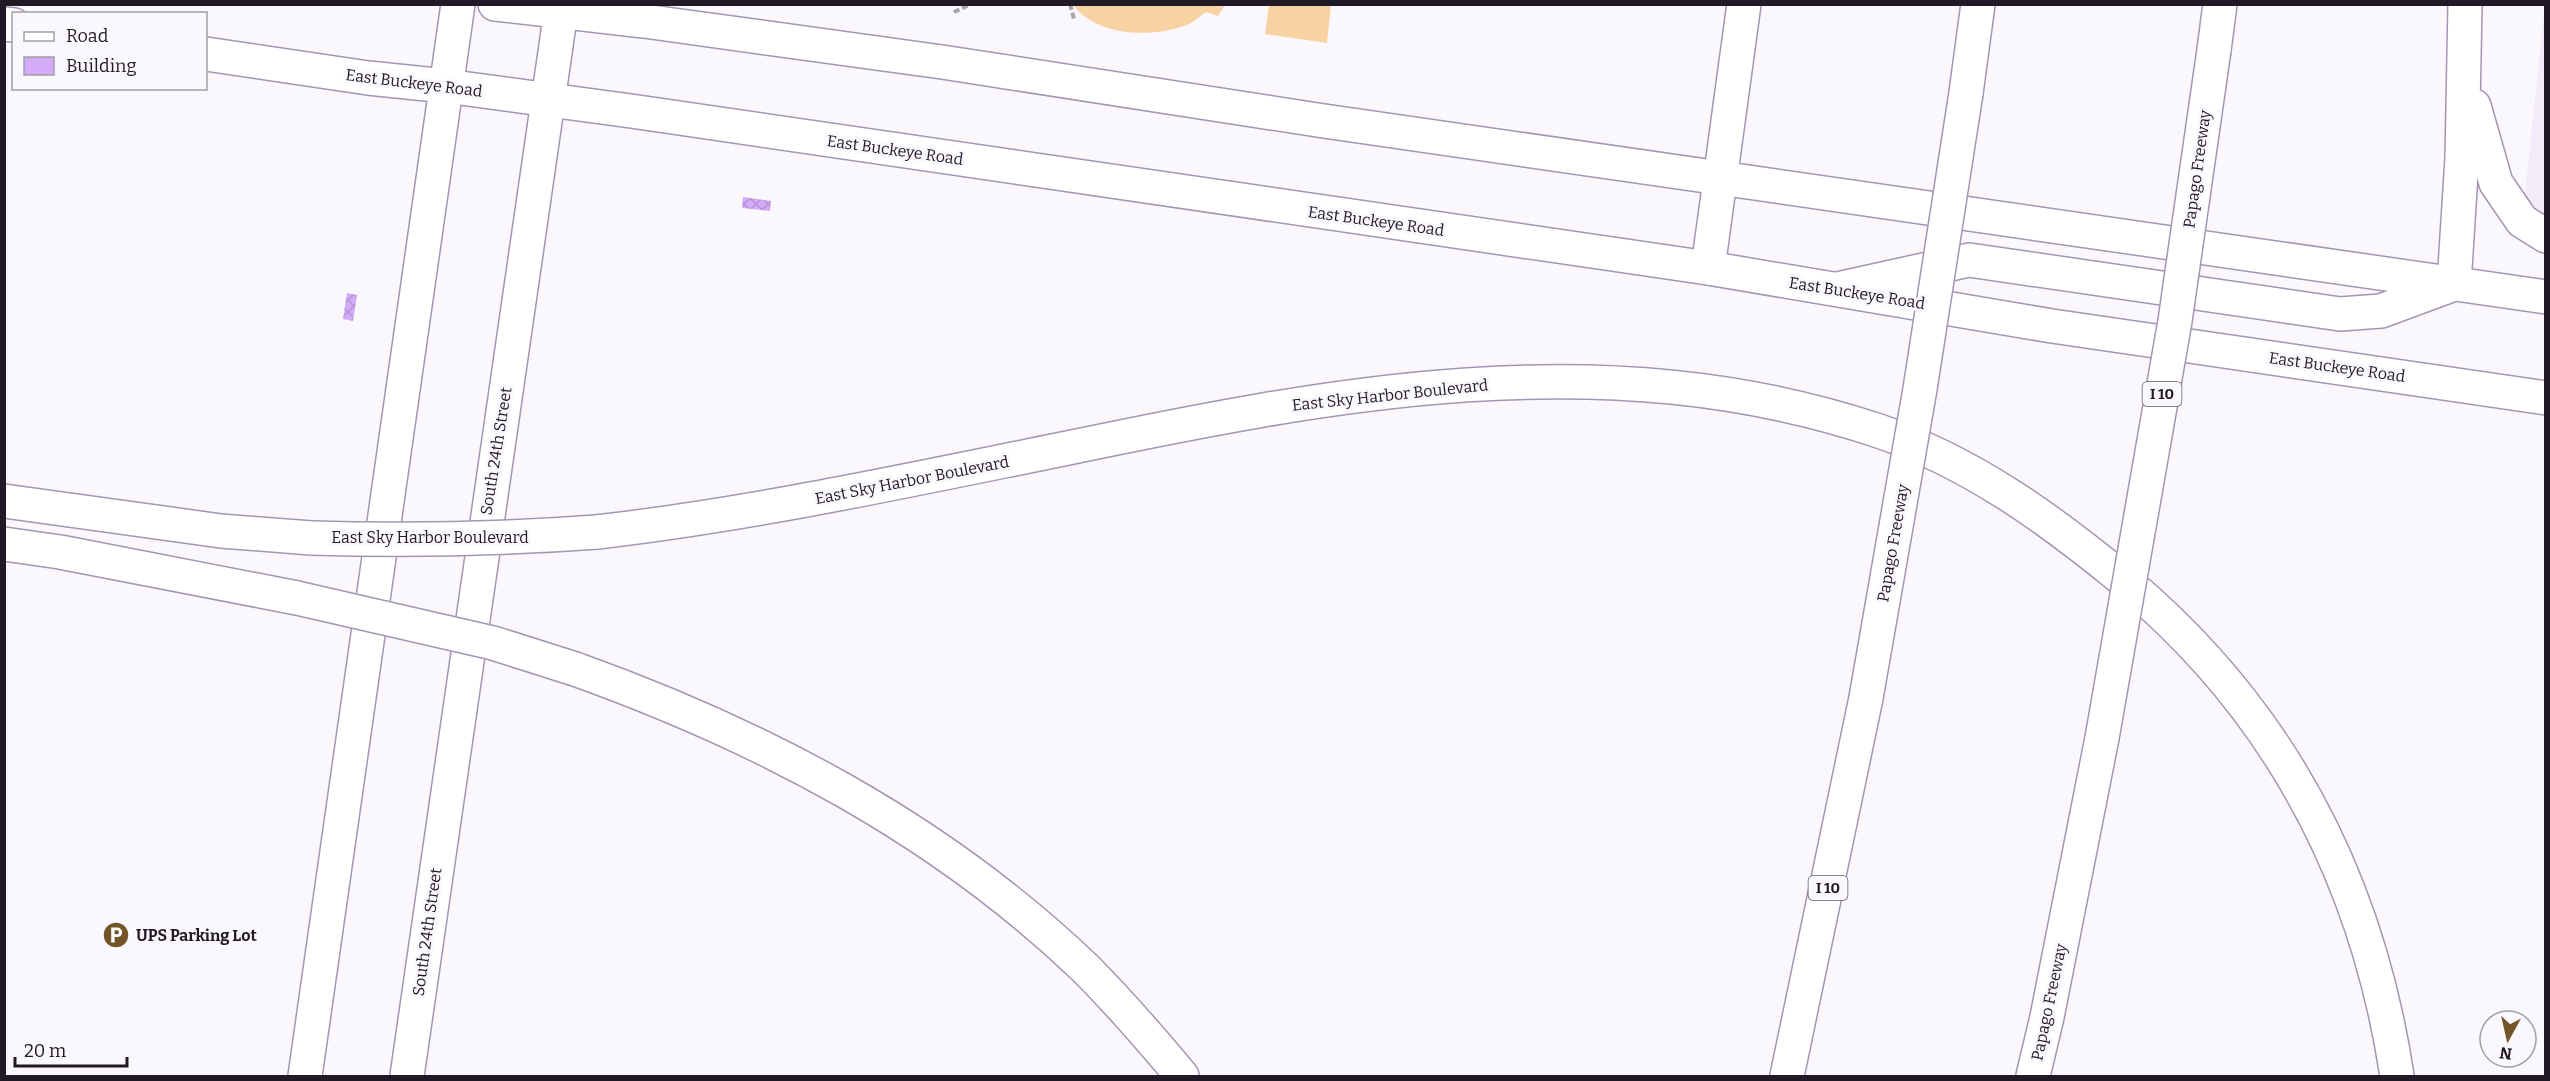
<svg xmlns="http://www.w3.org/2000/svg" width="2550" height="1081" viewBox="0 0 2550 1081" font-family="Bitter,serif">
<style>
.built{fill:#f2ebfa}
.garden{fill:#f7d3a4}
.building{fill:url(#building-cross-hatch)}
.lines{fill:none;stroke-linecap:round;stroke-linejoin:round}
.secondary-casing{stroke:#a496b3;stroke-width:36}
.highway-casing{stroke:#a496b3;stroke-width:36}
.path{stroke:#a7a3ab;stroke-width:4;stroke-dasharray:6 3;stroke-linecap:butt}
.secondary{stroke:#fff;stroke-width:33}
.highway{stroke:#fff;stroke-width:33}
.highway-bridge-casing{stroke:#a496b3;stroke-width:36;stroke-linecap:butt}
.highway-bridge{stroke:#fff;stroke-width:33}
.labels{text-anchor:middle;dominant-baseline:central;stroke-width:6;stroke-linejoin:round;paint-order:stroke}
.shield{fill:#faf7fd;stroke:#615c66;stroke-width:1.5}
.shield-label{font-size:15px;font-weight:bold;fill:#201a26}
.street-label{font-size:16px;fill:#201a26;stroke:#faf7fd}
.poi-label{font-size:16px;font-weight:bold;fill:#201a26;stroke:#faf7fd;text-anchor:start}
</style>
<defs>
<pattern id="building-cross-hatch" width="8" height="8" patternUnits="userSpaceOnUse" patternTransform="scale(1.5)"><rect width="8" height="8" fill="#d3abf8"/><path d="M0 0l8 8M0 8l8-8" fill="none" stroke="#b593d4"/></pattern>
</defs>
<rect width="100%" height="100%" fill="#faf7fd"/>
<!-- built -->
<path class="built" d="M2545,5V224L2522,221Z"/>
<!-- garden -->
<path class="garden" d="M1073,5H1225L1218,16L1206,12C1200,16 1194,22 1187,25C1152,38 1098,37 1073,5Z
M1269,5H1331L1327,43L1265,34Z"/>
<!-- building -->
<path class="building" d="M743,197L771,201L770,211L742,208Z
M347,293L357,295L353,321L343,319Z"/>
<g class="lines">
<defs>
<path id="secondary" d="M495,4L644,21L942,62L1324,121L2546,297
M4,24L14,25
M206,54L368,78L446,86L631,111L1708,268L2052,326L2546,398
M305,1076L458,4
M407,1076L562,4"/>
<path id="highway" d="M2214,50L2220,4
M1966,93L1978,4
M2474,106L2496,183L2522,221L2546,236
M1708,268L1744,4
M1837,289L1969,260L2340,314L2381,311L2454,284L2462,158L2465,4
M4,501L221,531L311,538
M597,532C752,514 905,481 1058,450C1330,393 1604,340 1876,430C1970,461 2051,520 2126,582C2281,712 2367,878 2397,1076
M4,544L60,552L297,598
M575,669C762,736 940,829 1085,968C1119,1002 1151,1039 1182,1076
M1787,1076L1866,698
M2033,1076L2047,1017L2102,738"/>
</defs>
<!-- secondary casing -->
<use href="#secondary" class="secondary-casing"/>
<!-- highway casing -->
<use href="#highway" class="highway-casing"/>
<!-- path -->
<path class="path" d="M1070,4L1074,19
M954,12L971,4"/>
<!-- secondary -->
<use href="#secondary" class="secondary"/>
<!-- highway -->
<use href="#highway" class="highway"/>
<defs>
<path id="highway-bridge" d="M311,538C407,541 501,539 597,532
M297,598L493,643L575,669
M1866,698L1920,389L1966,93
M2102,738L2175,321L2214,50"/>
</defs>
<!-- highway-bridge casing -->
<use href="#highway-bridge" class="highway-bridge-casing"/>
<!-- highway-bridge -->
<use href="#highway-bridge" class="highway-bridge"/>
</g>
<!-- icons -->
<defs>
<symbol id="parking-disc" viewBox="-11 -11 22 22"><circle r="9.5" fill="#74552a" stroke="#faf7fd"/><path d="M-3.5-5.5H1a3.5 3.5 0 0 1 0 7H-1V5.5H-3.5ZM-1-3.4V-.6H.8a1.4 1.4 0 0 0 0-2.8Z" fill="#fff"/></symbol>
</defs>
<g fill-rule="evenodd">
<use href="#parking-disc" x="101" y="920" width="30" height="30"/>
</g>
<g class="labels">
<!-- shield labels -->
<g class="shield">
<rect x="2142.5" y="382" width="39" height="24" rx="4.5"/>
<rect x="1808.5" y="876" width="39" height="24" rx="4.5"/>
</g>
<g class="shield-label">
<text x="2162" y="394">I 10</text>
<text x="1828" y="888">I 10</text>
</g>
<!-- street labels -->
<g class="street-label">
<text transform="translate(414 83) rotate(7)">East Buckeye Road</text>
<text transform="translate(895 150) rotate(8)">East Buckeye Road</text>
<text transform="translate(2197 169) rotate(-82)">Papago Freeway</text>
<text transform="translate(1376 221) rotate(8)">East Buckeye Road</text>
<text transform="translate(1857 293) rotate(9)">East Buckeye Road</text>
<text transform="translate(2337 367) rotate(8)">East Buckeye Road</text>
<text transform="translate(1390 395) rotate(-6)">East Sky Harbor Boulevard</text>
<text transform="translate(496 451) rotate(-81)">South 24th Street</text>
<text transform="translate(912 480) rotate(-11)">East Sky Harbor Boulevard</text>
<text x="430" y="537">East Sky Harbor Boulevard</text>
<text transform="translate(1893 543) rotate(-80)">Papago Freeway</text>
<text transform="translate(427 932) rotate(-82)">South 24th Street</text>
<text transform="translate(2049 1002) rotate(-78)">Papago Freeway</text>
</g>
<!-- poi labels -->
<g class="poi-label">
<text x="136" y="935">UPS Parking Lot</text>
</g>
</g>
<!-- border -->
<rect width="2550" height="1081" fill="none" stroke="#201a26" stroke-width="12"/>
<!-- legend -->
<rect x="12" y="12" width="195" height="78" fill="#faf7fd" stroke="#a39fa7" stroke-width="1.5"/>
<rect x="24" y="32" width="30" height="9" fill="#ffffff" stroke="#a39fa7" stroke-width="1.5"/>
<text x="66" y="42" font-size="18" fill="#201a26">Road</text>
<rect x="24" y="57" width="30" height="18" fill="#d3abf8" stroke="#a39fa7" stroke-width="1.5"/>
<text x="66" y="72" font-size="18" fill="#201a26">Building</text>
<!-- north arrow -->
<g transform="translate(2508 1039) rotate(188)"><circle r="28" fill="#faf7fd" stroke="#a39fa7" stroke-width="1.5"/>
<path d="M0-4.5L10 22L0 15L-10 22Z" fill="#74552a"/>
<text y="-9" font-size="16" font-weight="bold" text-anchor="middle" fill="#201a26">N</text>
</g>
<!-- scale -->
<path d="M15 1057v9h112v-9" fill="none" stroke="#201a26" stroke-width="3"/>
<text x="24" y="1057" font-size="18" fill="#201a26" stroke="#faf7fd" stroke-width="4.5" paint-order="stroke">20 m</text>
</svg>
